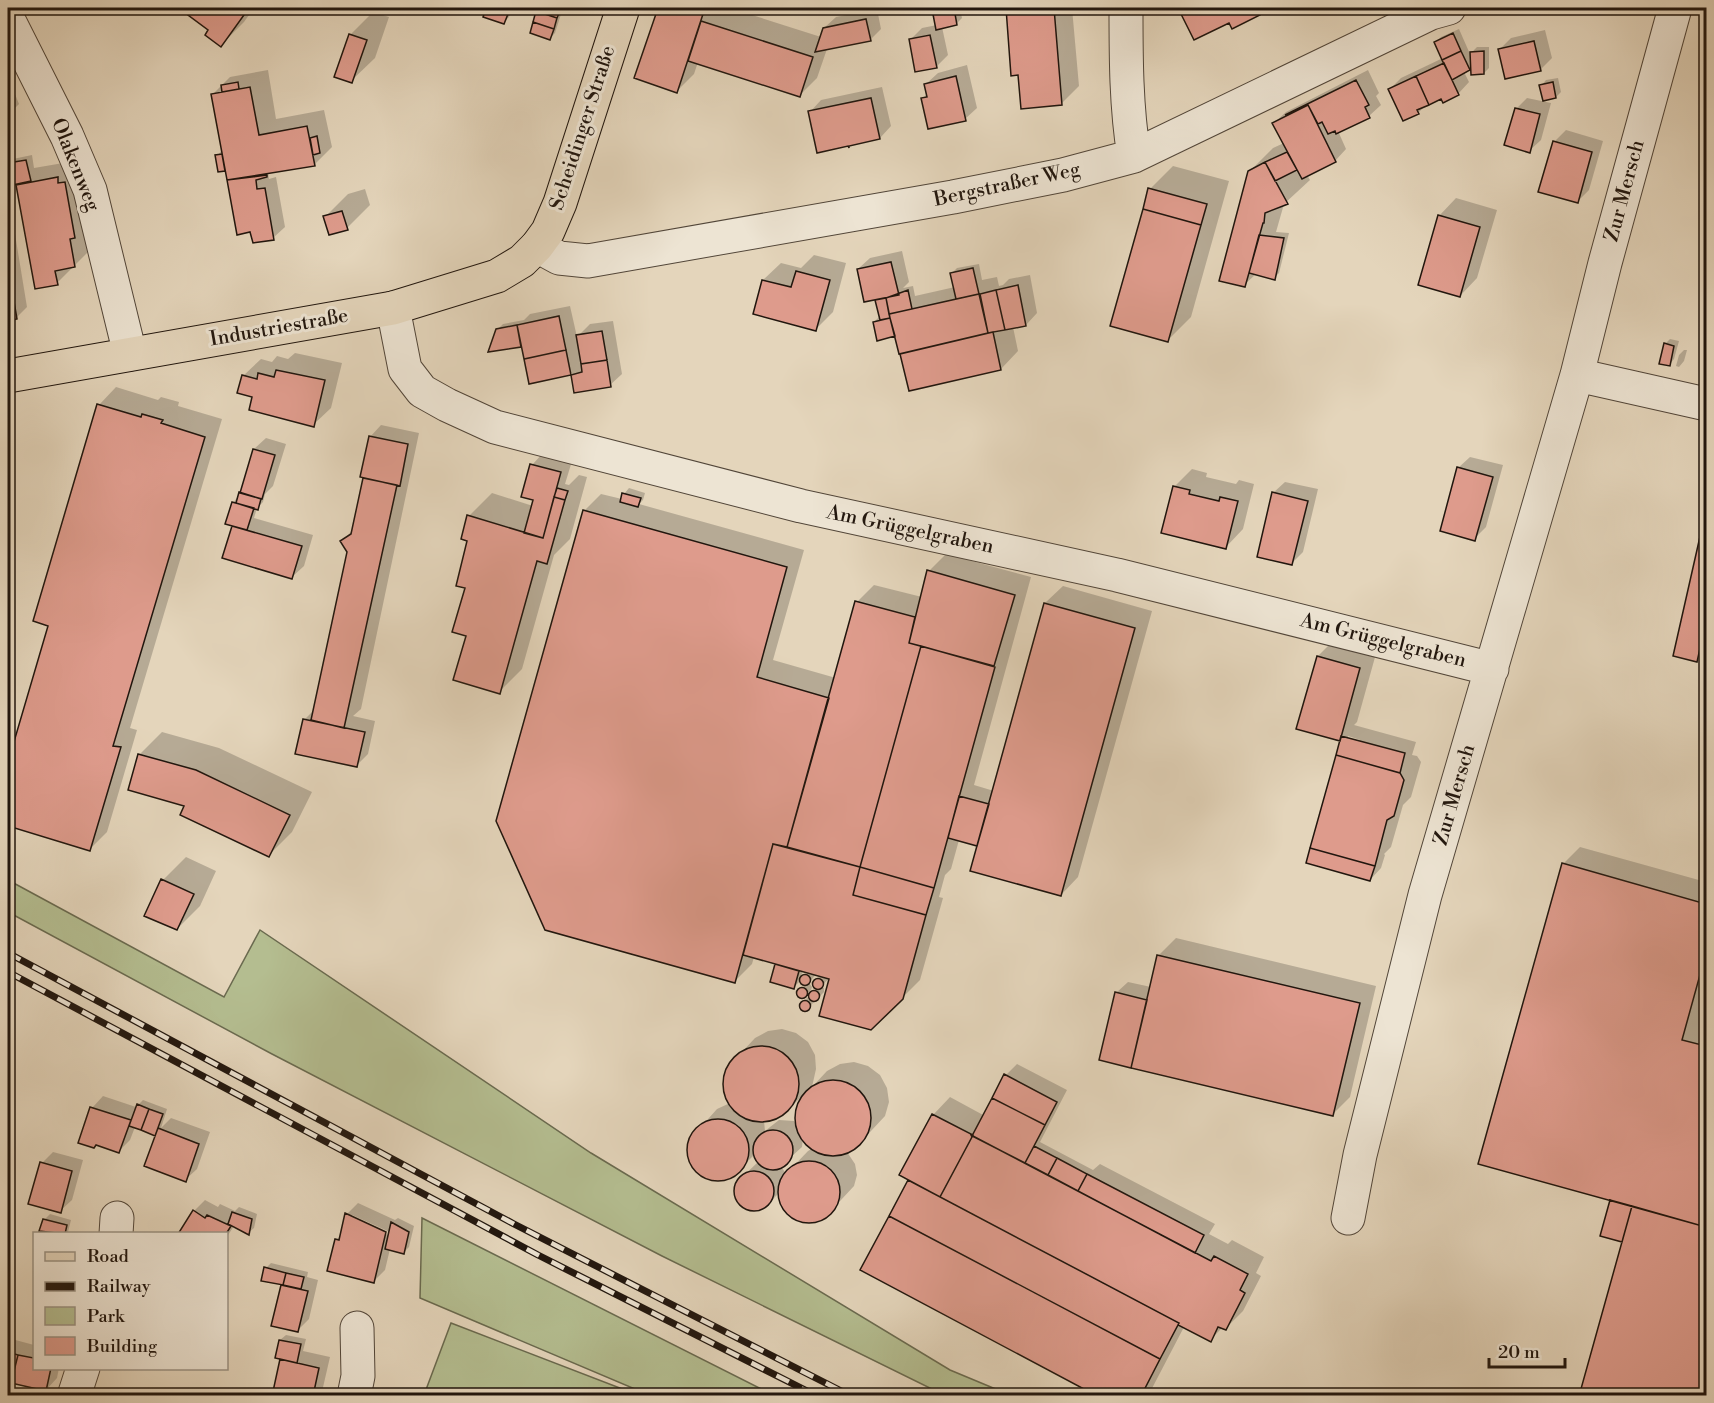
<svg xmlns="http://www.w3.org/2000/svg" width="1714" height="1403" viewBox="0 0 1714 1403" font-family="'Libre Bodoni',serif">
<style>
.green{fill:#b4bd90;stroke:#6a6a4f;stroke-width:1.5}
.shadow{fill:#0003;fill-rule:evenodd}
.building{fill:#de9b8c;stroke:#21160e;stroke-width:1.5}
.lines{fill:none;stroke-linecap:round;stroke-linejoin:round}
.minor-casing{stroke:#524639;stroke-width:35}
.major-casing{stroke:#21160e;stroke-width:35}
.minor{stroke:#ede4d3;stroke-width:33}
.major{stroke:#e4d5bb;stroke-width:33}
.rail-casing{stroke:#21160e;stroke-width:7}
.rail{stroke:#ede4d3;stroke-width:4.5;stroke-dasharray:14;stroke-linecap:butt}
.labels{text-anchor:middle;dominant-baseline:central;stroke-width:6;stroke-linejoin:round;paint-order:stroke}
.street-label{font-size:20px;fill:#21160e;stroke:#ede4d3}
</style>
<rect width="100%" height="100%" fill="#e4d5bb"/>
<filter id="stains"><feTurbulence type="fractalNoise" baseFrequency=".00333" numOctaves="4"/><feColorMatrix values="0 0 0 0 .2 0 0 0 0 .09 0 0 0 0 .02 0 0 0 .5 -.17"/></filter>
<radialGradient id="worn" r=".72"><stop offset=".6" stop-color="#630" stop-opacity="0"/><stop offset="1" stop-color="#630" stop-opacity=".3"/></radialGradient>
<!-- green -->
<path class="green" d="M8,880L224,997L260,930L591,1153L950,1370L1010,1395H944L662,1256L272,1054L8,912Z
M422,1218L773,1395H649L420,1298Z
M451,1323L638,1395H424Z"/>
<!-- shadow -->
<path class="shadow" d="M195,8H254L244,22L221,45L210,30L190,15Z
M488,8H512L509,17L504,22L485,16Z
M539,8H563L555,33L550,38L531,32Z
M659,8H730L821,37L824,28L836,17L877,9L881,29L870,40L827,49L817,78L800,95L698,62L694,74L677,91L636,77Z
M935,8H960L962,18L957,23L942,27L948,55L936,67L910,40L922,28L937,25L933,9Z
M1009,8H1072L1079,86L1061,104L1019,73L1007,9Z
M1180,8H1265L1259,14L1229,21L1194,38Z
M373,12L389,17L375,58L351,81L350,35Z
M1459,29L1470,54L1477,47H1489V68L1484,73L1472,66L1464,72L1469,82L1458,94L1442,97L1427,104L1418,113L1390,89L1401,78L1443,58L1436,42L1441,37Z
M1545,30L1552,58L1540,70L1500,49L1511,38Z
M967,65L977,108L965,119L922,99L928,93L926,84L938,73Z
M268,70L276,119L324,110L332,147L314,165L268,172L269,179L276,177L285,227L273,238L252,230L228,181L231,178L226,168L224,170L217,156L223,149L212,95L230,77Z
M1368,70L1379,93L1376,96L1381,105L1369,116L1338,131L1346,149L1335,161L1307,175L1310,180L1284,204L1276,232L1289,233L1279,273L1274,278L1256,274L1244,285L1250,171L1273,148L1284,143L1274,123L1286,112Z
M8,77L19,104L8,115Z
M1558,78L1561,92L1556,97L1541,86L1546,80Z
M882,87L891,126L880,138L810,112L821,100Z
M1527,98L1551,103L1541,140L1529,151L1516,109Z
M1566,130L1603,141L1589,190L1577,202L1554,142Z
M32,155L34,168L75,161L92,248L57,283L18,185L21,182L8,185V160Z
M1173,166L1229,181L1191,317L1168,340L1150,189Z
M365,189L370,205L347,228L325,217L348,194Z
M1456,198L1497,210L1477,278L1460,296L1439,216Z
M15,234L27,307L16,318L8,320V235Z
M902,251L909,282L903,288L913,286L915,296L955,287L952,273L957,268L979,264L982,280L997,277L999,286L1003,285L1009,279L1030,275L1037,313L1026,325L1013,327L1018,351L1001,369L910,389L896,333L874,322L880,316L877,300L880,297L858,269L870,258Z
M814,255L846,263L833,312L816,329L763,280L781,263L801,268Z
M570,306L577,337L590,324L613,321L622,374L610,385L576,392L572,373L530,382L522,344L521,345L497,330L503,324L524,320L530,314Z
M1670,339L1679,341L1674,359L1669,365L1665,344Z
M1684,350H1687L1684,361L1679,367L1676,366L1679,355Z
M295,353L342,363L331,408L313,425L254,396L243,376L261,359L272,362L277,356L288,359Z
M116,387L158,400L161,397L179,402L178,406L222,419L130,728L137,730L107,832L90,849L8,824V767L50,625L99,405Z
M381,425L419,433L361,709L353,716L375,721L368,754L357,765L304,720L314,710L348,552L342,541L353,530L366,477L370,437Z
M266,438L286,444L273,486L265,494L263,502L257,508L254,518L313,535L304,566L292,577L224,557L233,525V503L242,491L254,449Z
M543,453L572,461L565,484L569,485L579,475L587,477L570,539L554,555L522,669L499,692L468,635L469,516L492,493L533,506L532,465Z
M1470,457L1503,465L1486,527L1474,539L1458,468Z
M1192,469L1207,473L1206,477L1236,484L1239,480L1254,484L1243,529L1226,547L1174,487Z
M1285,482L1318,489L1303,552L1292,563L1273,493Z
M629,488L645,493L643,500L639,504L804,550L773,660L836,678L857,602L874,585L922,597L929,571L946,554L1031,577L974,785L994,791L1045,603L1063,586L1152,611L1078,877L1061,895L980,841L959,840L951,869L945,875L939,897L943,898L920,980L902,998L832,976L821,986L824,988V992L809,1007L803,1009L802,1003L817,988L814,982L821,975L816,974L809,983L812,987L811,990L802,997L798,993L805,984L801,980L794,987L772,981L777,963L754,957L752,964L735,981L584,511L601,494L622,499L624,494ZM803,970L808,972L800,980Z
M1706,517V650L1696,660L1675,655Z
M1335,639L1377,650L1357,722L1354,725L1416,742L1412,755L1417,756L1421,762L1411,797L1403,805L1391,847L1384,854L1385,855L1381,868L1370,880L1308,862L1343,736L1339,739L1318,656ZM1348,736L1360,740L1359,742L1348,740Z
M162,732L219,748L312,792L292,832L269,855L186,806L139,755Z
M1580,847L1706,882V995L1699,1022L1706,1025V1396H1581L1624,1241L1612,1199L1563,864Z
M186,857L216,871L200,906L177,929L163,880Z
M1176,938L1376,986L1350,1097L1333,1114L1116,993L1128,982L1151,987L1158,956Z
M782,1029L796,1033L808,1042L815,1055L816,1069L812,1087L827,1071L840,1064L854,1062L868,1066L880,1075L887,1088L889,1102L885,1116L857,1146L847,1152L855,1164L857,1175L854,1186L828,1214L818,1219L806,1221L795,1218L787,1211L781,1201L780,1192L767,1205L753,1210L740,1203L736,1197L737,1182L758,1162L754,1155L737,1172L727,1178L716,1179L705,1176L696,1169L690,1159L689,1148L692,1137L717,1109L730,1103L726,1096L724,1081L728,1067L755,1038L768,1031ZM801,1097L796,1115L797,1125L794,1121L779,1120L765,1131L764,1121L773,1120L785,1113ZM803,1138L813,1148L808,1151L786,1174L781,1166L802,1147Z
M1017,1064L1067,1090L1040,1142L1093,1170L1100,1164L1215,1224L1209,1234L1228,1244L1232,1240L1264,1257L1256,1273L1261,1276L1243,1311L1225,1329L1223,1327L1210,1340L1184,1327L1148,1396H1100L862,1270L910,1180L933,1115L950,1097L985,1116L1006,1075Z
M103,1096L136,1107L143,1100L167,1109L161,1128L171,1118L210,1132L197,1169L185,1180L157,1135L135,1127L130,1140L118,1152L92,1108Z
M53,1152L83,1160L72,1200L60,1211L42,1163Z
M205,1200L218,1207L220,1204L235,1211L239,1207L257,1214L254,1228L248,1233L234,1226L226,1238V1234H180L194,1211Z
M358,1203L395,1220L398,1218L414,1226L409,1247L404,1252L390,1249L385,1270L374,1281L336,1240L342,1235L347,1214ZM352,1215L394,1234L392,1237L352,1218Z
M50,1214L71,1220L68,1232L72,1233L41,1234L44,1220Z
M271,1263L308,1272L307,1277L318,1280L309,1319L298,1330L273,1325L283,1284L266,1268Z
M286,1335L306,1339L303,1351L330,1357L321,1396H274L282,1360L280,1340Z
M8,1338L34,1345V1368H59L57,1378L46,1390L8,1381Z"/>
<!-- building -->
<path class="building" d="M193,8H249L221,47L205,35L208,30L188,15Z
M486,8L508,14L504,24L483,17Z
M538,8H561L557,18L536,11Z
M658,8H705L677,93L634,78Z
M938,8H954L957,25L936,30L932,9Z
M1006,8H1054L1062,105L1021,109L1018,75L1011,76Z
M1178,8H1256L1260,15L1232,29L1229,23L1194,40Z
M536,11L557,18L554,29L533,22Z
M866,19L871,41L815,52L823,28Z
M701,21L813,57L800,97L688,61Z
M533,22L554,29L550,40L530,33Z
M1453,33L1461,51L1442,60L1434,42Z
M349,34L367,40L352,83L334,77Z
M930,35L937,68L915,72L909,39Z
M1534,41L1541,71L1505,79L1498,49Z
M1461,51L1470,70L1452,80L1442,60Z
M1484,51V74L1471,75L1470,52Z
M1444,63L1459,95L1443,103L1441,99L1429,105L1416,76Z
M956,76L966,121L928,129L921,98L927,97L924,84Z
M1416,76L1429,105L1417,110L1419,114L1403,121L1388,89Z
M1356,80L1369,105L1365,107L1370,118L1336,134L1335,131L1328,134L1322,122L1318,124L1308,105L1285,115Z
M238,82L239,89L222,92L221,85Z
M1553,82L1556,98L1543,101L1539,85Z
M250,87L259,135L307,126L315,166L227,180L211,94Z
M871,98L880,139L849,146V148L848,146L817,153L808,111Z
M1308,105L1336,162L1302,179L1272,123Z
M1515,108L1540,114L1530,153L1504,145Z
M317,136L320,153L313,155L310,138Z
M1553,141L1592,152L1578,203L1538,192Z
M1287,152L1297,170L1275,181L1265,162Z
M222,154L225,171L218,172L215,155Z
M26,160L31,181L8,186V163Z
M1265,162L1288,204L1265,213L1264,223H1263L1245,287L1219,281L1248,171Z
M267,175V177L256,180L257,189L265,188L274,240L253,243L250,232L237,235L227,180Z
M58,177V183L65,182L75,238L70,239L75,267L55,271L58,285L35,289L16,185Z
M1148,188L1207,204L1201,225L1143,209Z
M1143,209L1201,225L1168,342L1110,326Z
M342,211L348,230L329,235L323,216Z
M1438,215L1480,227L1460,297L1418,285Z
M1259,235L1284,238L1275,280L1249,273Z
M891,262L899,295L864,302L857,269Z
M8,267L17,319L8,321Z
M973,268L979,294L956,299L950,273Z
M796,271L830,280L816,331L753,314L762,280L791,287Z
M1018,285L1026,326L1005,330L996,290Z
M908,290L912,309L889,314L886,298Z
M996,290L1005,330L988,333L980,294Z
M979,294L988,333L899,354L889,314Z
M886,298L890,318L880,320L875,300Z
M559,316L566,350L524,359L517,325Z
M890,318L895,336L877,341L873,322Z
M517,325L521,347L488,352L496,329Z
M602,331L607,360L581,364L576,335Z
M993,332L1001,370L909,391L900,354Z
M1664,343L1674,346L1670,366L1659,364Z
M566,350L571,375L529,384L524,359Z
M607,360L611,387L574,393L571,375L582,372L581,364Z
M276,370L325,380L314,427L249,410L252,397L237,393L242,375L257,379L258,373L274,377Z
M97,404L141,417L142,414L163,420L161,423L205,437L113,746L121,747L90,851L8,826V762L48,626L33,621Z
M369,436L408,444L400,486L360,477Z
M253,449L275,455L262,499L240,493Z
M530,464L561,472L543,538L524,533L533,500L521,497Z
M1457,467L1493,477L1475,541L1440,531Z
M363,478L397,485L344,728L311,720L347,552L340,541L351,534Z
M1173,486L1190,490L1189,494L1219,501L1220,497L1238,501L1226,549L1161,533Z
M557,488L568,491L565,500L554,497Z
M239,492L261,499L258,510L236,503Z
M1272,492L1308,501L1292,565L1257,557Z
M622,493L641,498L638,507L620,502Z
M554,497L565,500L547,564L537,561L500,694L453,680L466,636L452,632L465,588L456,586L467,541L461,539L467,515L543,538Z
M232,502L254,508L247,530L225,524Z
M583,510L787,567L757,677L829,698L787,847L773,844L735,983L545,930L496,821Z
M1706,510V621L1697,662L1673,656Z
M232,526L302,546L292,579L222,558Z
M927,570L1015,595L994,666L909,643Z
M855,601L915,617L909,643L921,646L860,867L787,847Z
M1044,603L1135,628L1061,896L970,871Z
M921,646L995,667L934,888L860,867Z
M1317,656L1360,668L1340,741L1296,729Z
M303,719L365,732L357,767L295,754Z
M1341,736L1405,753L1400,773L1336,755Z
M138,754L196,770L290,815L269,857L180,815L184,806L128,790Z
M1336,755L1400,773L1404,780L1394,816L1387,820L1375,866L1310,848Z
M959,796L989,804L977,846L948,838Z
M773,844L860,867L853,895L926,915L903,999L871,1030L819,1016L829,979L743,955Z
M1310,848L1375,866L1370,881L1306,863Z
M1562,863L1706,904V953L1682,1040L1706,1046V1227L1478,1164Z
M860,867L934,888L926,915L853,895Z
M161,879L194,894L177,930L144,916Z
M1157,955L1360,1003L1333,1116L1131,1068Z
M775,964L799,971L794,989L770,982Z
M799.5 980a5.5 5.5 0 1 1 11 0a5.5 5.5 0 1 1-11 0Z
M812.5 984a5.5 5.5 0 1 1 11 0a5.5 5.5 0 1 1-11 0Z
M796.5 993a5.5 5.5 0 1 1 11 0a5.5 5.5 0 1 1-11 0Z
M808.5 996a5.5 5.5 0 1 1 11 0a5.5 5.5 0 1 1-11 0Z
M1115,992L1147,1000L1131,1068L1099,1060Z
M799.5 1006a5.5 5.5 0 1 1 11 0a5.5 5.5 0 1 1-11 0Z
M723 1084a38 38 0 1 1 76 0a38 38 0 1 1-76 0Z
M1004,1074L1057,1102L1045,1125L992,1098Z
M795 1118a38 38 0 1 1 76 0a38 38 0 1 1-76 0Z
M992,1098L1045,1125L1025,1163L972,1136Z
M137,1104L149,1109L141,1130L129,1126Z
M90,1107L131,1120L119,1153L96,1145L94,1148L78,1143Z
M149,1109L163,1114L155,1136L141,1130Z
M932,1114L973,1135L940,1197L899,1175Z
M687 1150a31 31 0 1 1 62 0a31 31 0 1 1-62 0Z
M158,1128L199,1144L186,1182L144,1166Z
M753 1150a20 20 0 1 1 40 0a20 20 0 1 1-40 0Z
M971,1135L1211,1261L1214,1256L1248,1274L1240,1290L1245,1293L1226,1330L1218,1327L1211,1342L1178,1325L1179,1323L940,1197L972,1137Z
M1034,1146L1057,1158L1048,1175L1025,1163Z
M1057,1158L1087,1174L1078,1191L1048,1175Z
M778 1192a31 31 0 1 1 62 0a31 31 0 1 1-62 0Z
M40,1162L72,1171L61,1213L28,1204Z
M734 1191a20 20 0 1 1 40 0a20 20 0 1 1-40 0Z
M1087,1174L1204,1235L1195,1253L1078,1191Z
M908,1180L1179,1323L1160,1359L889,1216Z
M1610,1200L1632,1206L1622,1242L1600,1236Z
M1632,1206L1706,1227V1396H1579Z
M193,1210L205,1218L207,1215L231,1226L226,1234H178Z
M232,1212L252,1219L249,1235L228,1224Z
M345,1213L386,1232L374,1283L327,1271L335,1239L339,1240Z
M889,1216L1160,1359L1141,1396H1097L860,1270Z
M43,1219L67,1225L65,1234L39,1231Z
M391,1222L409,1232L404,1254L385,1249Z
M264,1267L286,1273L283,1285L261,1281Z
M286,1273L304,1277L301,1289L283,1285Z
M281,1285L308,1291L298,1332L271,1326Z
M279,1340L301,1344L297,1363L275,1358Z
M8,1352L18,1355L11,1383L8,1382Z
M18,1355L34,1358V1368H51L46,1391L11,1383Z
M280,1359L319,1368L313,1396H272Z"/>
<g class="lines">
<defs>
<path id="minor" d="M1126,8C1126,57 1126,107 1134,156
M8,19L67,136L90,190L130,354
M537,246L559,258L588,261L953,197L1063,175L1134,156L1431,13L1449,8
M393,308L405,369L422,391L447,405L495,427L801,506L1117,575L1492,669
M1577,375L1706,404
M1348,1218L1360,1155L1425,895L1577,375L1605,263L1675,8
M116,1234L117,1218
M74,1396L83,1368
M354,1396L358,1376L357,1328"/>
<path id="major" d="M8,376L393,308L497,276L522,261L537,246L548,231L560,203L623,8"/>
</defs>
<!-- minor casing -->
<use href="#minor" class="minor-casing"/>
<!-- major casing -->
<use href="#major" class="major-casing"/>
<!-- minor -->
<use href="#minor" class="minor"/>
<!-- major -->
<use href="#major" class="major"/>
<defs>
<path id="rail" d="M8,953L514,1224L851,1396
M8,972L538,1255L817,1396"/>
</defs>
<!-- rail casing -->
<use href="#rail" class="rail-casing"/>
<!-- rail -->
<use href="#rail" class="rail"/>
</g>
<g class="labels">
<!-- street labels -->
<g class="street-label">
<text transform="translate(583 128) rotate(-72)">Scheidinger Straße</text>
<text transform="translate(75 165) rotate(68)">Olakenweg</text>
<text transform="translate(1007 185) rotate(-12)">Bergstraßer Weg</text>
<text transform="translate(1625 191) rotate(-75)">Zur Mersch</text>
<text transform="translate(279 328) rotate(-10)">Industriestraße</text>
<text transform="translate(910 530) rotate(12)">Am Grüggelgraben</text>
<text transform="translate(1383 641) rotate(14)">Am Grüggelgraben</text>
<text transform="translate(1455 795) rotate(-74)">Zur Mersch</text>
</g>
</g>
<!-- margin -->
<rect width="1714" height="1403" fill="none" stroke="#e4d5bb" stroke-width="30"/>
<rect x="9" y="9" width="1696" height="1385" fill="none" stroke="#21160e" stroke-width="3"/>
<rect x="15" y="15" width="1684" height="1373" fill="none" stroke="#21160e" stroke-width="1.5"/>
<!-- legend -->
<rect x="33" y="1232" width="195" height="138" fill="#ede4d3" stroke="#9b9284" stroke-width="1.5"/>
<rect x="45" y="1252" width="30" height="9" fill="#e4d5bb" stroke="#9b9284" stroke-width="1.5"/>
<text x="87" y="1262" font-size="18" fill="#21160e">Road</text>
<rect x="45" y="1282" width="30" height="9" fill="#21160e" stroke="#9b9284" stroke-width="1.5"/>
<text x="87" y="1292" font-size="18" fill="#21160e">Railway</text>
<rect x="45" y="1307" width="30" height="18" fill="#b4bd90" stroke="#9b9284" stroke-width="1.5"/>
<text x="87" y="1322" font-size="18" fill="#21160e">Park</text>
<rect x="45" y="1337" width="30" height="18" fill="#de9b8c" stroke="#9b9284" stroke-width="1.5"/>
<text x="87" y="1352" font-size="18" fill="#21160e">Building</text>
<!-- scale -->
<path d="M1489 1358v9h76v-9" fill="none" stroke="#21160e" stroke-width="3"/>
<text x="1498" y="1358" font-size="18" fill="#21160e" stroke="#ede4d3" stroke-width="4.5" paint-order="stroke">20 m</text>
<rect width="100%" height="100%" filter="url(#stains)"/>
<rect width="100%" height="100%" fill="url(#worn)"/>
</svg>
